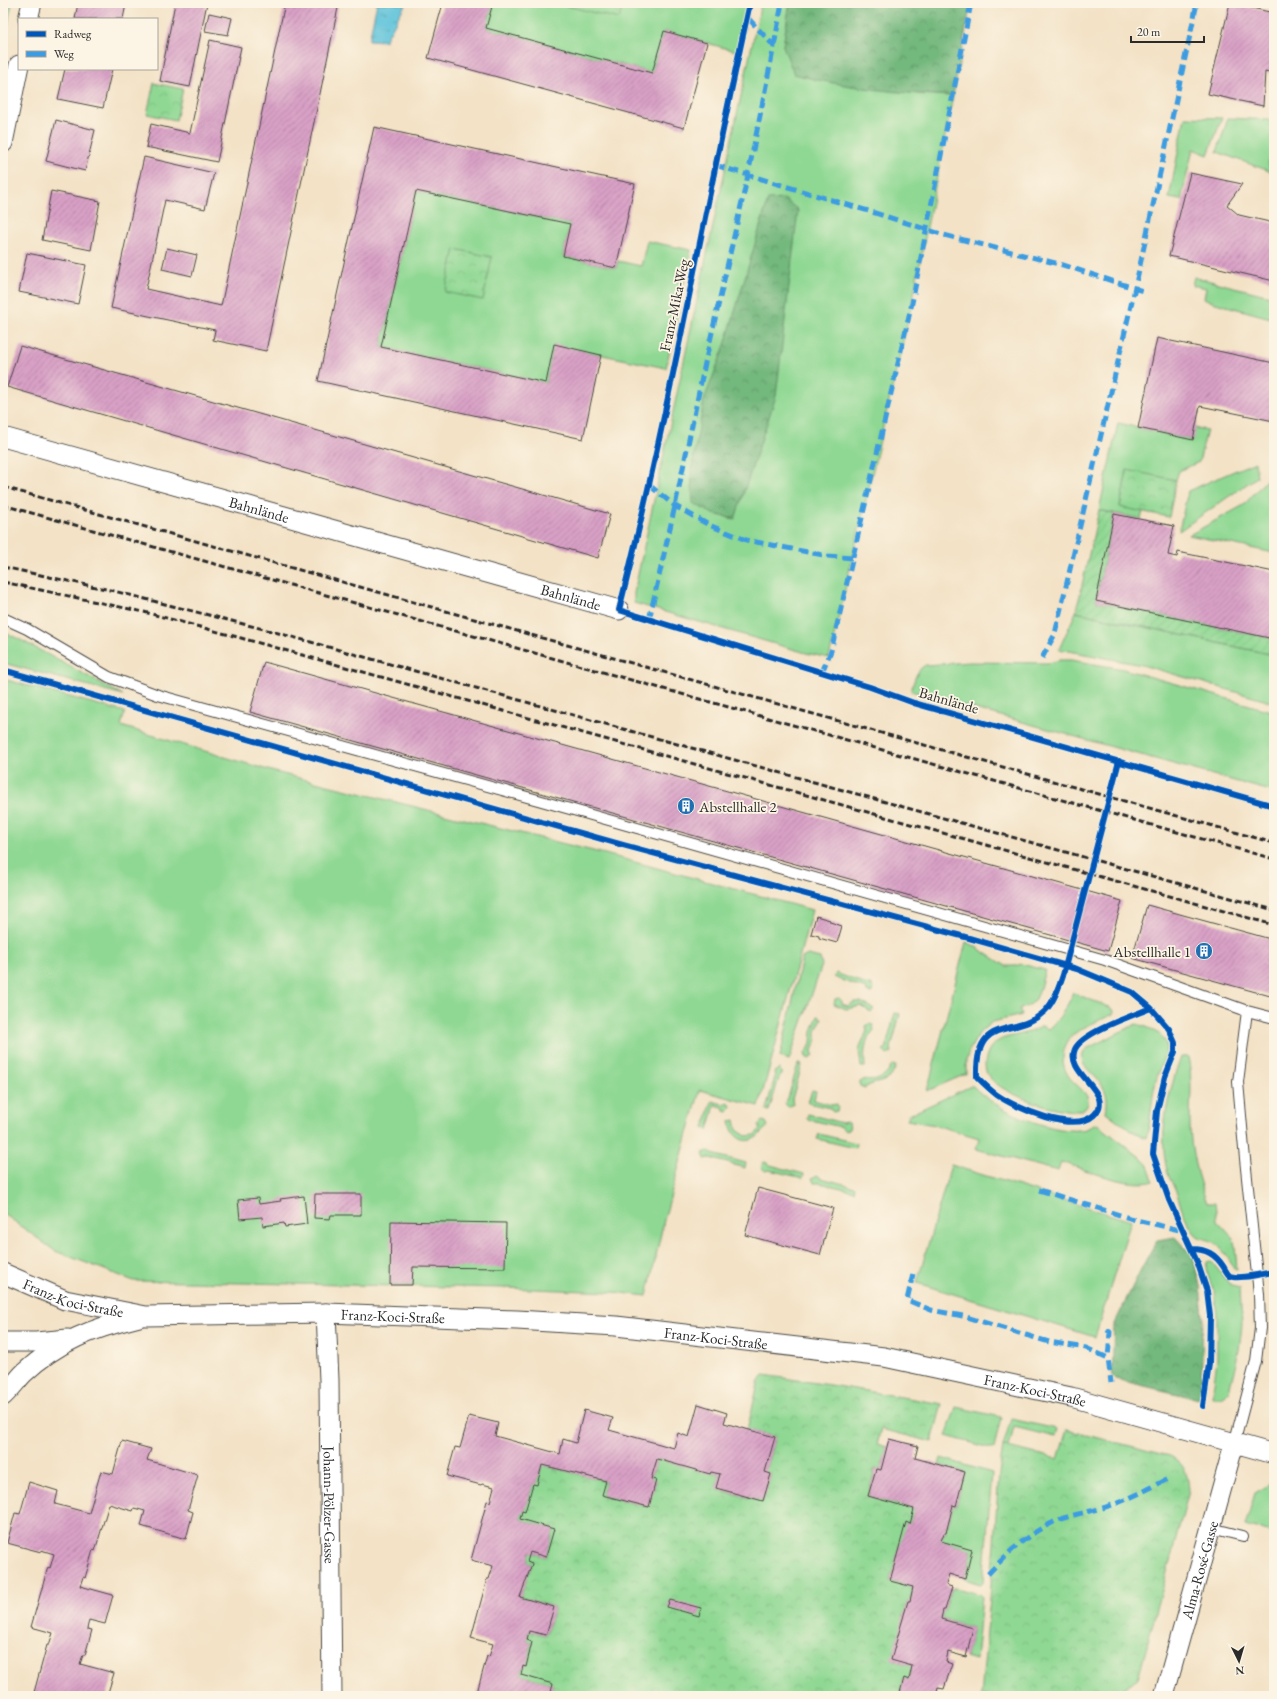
<svg xmlns="http://www.w3.org/2000/svg" width="1277" height="1699" viewBox="0 0 1277 1699" font-family="'EB Garamond',serif">
<style>
.grass{fill:#8fd893;stroke:#5d825f}
.forest{fill:url(#forest-crowns);stroke:#4f7254}
.park{fill:url(#park-crowns);stroke:#5d825f}
.garden{fill:url(#garden-furrows);stroke:#5d825f}
.water{fill:url(#water-ripples);stroke:#447682}
.building{fill:url(#building-hatch)}
.lines{fill:none;stroke-linecap:round;stroke-linejoin:round}
.service-casing{stroke:#494642;stroke-width:12}
.minor-casing{stroke:#494642;stroke-width:21}
.service{stroke:#fff;stroke-width:10}
.minor{stroke:#fff;stroke-width:19}
.rail{stroke:#2b2b2b;stroke-width:3;stroke-dasharray:6 3;stroke-linecap:butt}
.quiet{stroke:#3d9ce1;stroke-width:5;stroke-dasharray:10 5;stroke-linecap:butt}
.cycleway-casing{stroke:#fcf5e5;stroke-width:8}
.cycleway{stroke:#0057b8;stroke-width:6}
.labels{text-anchor:middle;dominant-baseline:central;stroke-width:3.5;stroke-linejoin:round;paint-order:stroke}
.street-label{font-size:15px;fill:#2b2b2b;stroke:#fcf5e5}
.poi-label{font-size:15px;fill:#2b2b2b;stroke:#fcf5e5;text-anchor:start}
</style>
<defs>
<pattern id="forest-crowns" width="20" height="18" patternUnits="userSpaceOnUse"><rect width="20" height="18" fill="#73b87d"/><path d="M2 6a3 3 0 1 1 6 0M12 15a3 3 0 1 1 6 0" fill="none" stroke="#5f9667"/></pattern>
<pattern id="park-crowns" width="20" height="18" patternUnits="userSpaceOnUse"><rect width="20" height="18" fill="#8fd893"/><path d="M2 6a3 3 0 1 1 6 0M12 15a3 3 0 1 1 6 0" fill="none" stroke="#7cba7f"/></pattern>
<pattern id="garden-furrows" width="10" height="10" patternUnits="userSpaceOnUse"><rect width="10" height="10" fill="#8fd893"/><path d="M-1 1l2-2M0 10L10 0M9 11l2-2" fill="none" stroke="#7cba7f"/></pattern>
<pattern id="water-ripples" width="26" height="14" patternUnits="userSpaceOnUse"><rect width="26" height="14" fill="#5cc2da"/><path d="M2 4q2-2 4 0t4 0M15 11q2-2 4 0t4 0" fill="none" stroke="#4c9eb1"/></pattern>
<pattern id="building-hatch" width="6" height="6" patternUnits="userSpaceOnUse"><rect width="6" height="6" fill="#d9a0c6"/><path d="M-1 1l2-2M0 6l6-6M5 7l2-2" fill="none" stroke="#b083a1"/></pattern>
</defs>
<rect width="100%" height="100%" fill="#fcf5e5"/>
<filter id="ink" filterUnits="userSpaceOnUse"><feTurbulence type="fractalNoise" baseFrequency=".025" numOctaves="2"/><feDisplacementMap in="SourceGraphic" scale="8" xChannelSelector="R" yChannelSelector="G"/><feConvolveMatrix kernelMatrix="1 2 1 2 8 2 1 2 1" color-interpolation-filters="sRGB"/></filter>
<filter id="wash" filterUnits="userSpaceOnUse"><feTurbulence type="fractalNoise" baseFrequency=".012" numOctaves="4" result="noise"/><feDisplacementMap in="SourceGraphic" scale="16" xChannelSelector="R" yChannelSelector="G"/><feGaussianBlur stdDeviation="0.9" result="paint"/><feColorMatrix in="noise" values="0 0 0 0 0 0 0 0 0 0 0 0 0 0 0 0 0 1.4 0 .05"/><feComposite in="paint" operator="in"/></filter>
<g filter="url(#wash)">
<rect width="100%" height="100%" fill="#f3e2c6"/>
<!-- grass -->
<path class="grass" d="M3,3H12L3,50Z
M493,3H750L739,52L664,31L652,73L486,28Z
M761,3H790L783,46L917,94L953,96L912,303L829,658L806,653L634,603V593Z
M1185,117L1222,118L1208,155L1193,149L1181,200L1169,198Z
M1228,118L1274,120V159L1268,162L1272,172L1217,152Z
M416,191L570,224L563,256L616,268L618,261L641,266L647,241L691,250L666,368L554,345L546,383L381,347Z
M1194,277L1274,297V319L1212,302L1204,298L1206,288L1192,285Z
M1118,423L1192,440L1195,428L1207,430L1199,462L1179,471L1176,480L1127,471L1120,506L1143,511L1141,519L1099,510Z
M1255,462L1257,477L1179,531L1188,491Z
M1274,471V553L1189,535L1244,505Z
M1076,612L1274,655V703L1142,665L1059,649Z
M3,632L17,638L123,695L3,663Z
M1061,660H1071L1123,669L1274,712V792L911,691C914,682 916,669 926,665L970,662L1047,663Z
M3,679L125,712L121,726L275,772L605,854L812,910L759,1106L700,1090L664,1220L647,1296L613,1292L506,1288L134,1281L55,1251L3,1213Z
M966,942L973,945L1006,966H1015L1021,964L1045,970L1040,988L1036,999L1031,1004L1019,1010L1022,1015L992,1022L980,1032L969,1051L966,1061V1074L927,1091Z
M808,955L820,958L822,965L789,1060L780,1057L802,958Z
M836,973L867,985H872L874,990L871,993L867,992L866,989L834,977Z
M1073,993L1112,1008L1114,1011L1113,1014C1100,1021 1082,1026 1072,1036C1061,1047 1060,1066 1070,1078C1078,1088 1099,1099 1081,1111C1057,1112 1006,1096 990,1078C982,1070 985,1055 991,1047C1000,1036 1013,1037 1025,1033C1031,1032 1036,1029 1042,1026L1048,1029C1060,1019 1067,1007 1073,993Z
M839,998L842,1001V1004L848,1006L854,1002H861L874,1009L871,1012L861,1006L846,1009L834,1004L835,999Z
M895,1013L900,1014L891,1048L892,1052L887,1055L883,1051L886,1047Z
M818,1016L822,1018L816,1031V1040L812,1051L814,1056L809,1059L806,1057L805,1053C812,1047 811,1040 812,1032C813,1027 816,1021 818,1016Z
M869,1024L873,1025L874,1030C864,1041 864,1051 865,1067H861L859,1050L867,1031L866,1026Z
M1136,1024C1146,1026 1163,1032 1166,1044C1168,1052 1161,1065 1158,1074C1151,1095 1152,1117 1146,1138L1130,1130L1106,1112C1111,1088 1098,1081 1084,1065C1081,1060 1082,1054 1086,1049Z
M1181,1057H1188C1193,1079 1190,1100 1190,1122C1190,1150 1197,1177 1207,1203H1215L1217,1221L1233,1238L1235,1246L1237,1269L1234,1268C1229,1260 1222,1247 1213,1242C1205,1238 1199,1240 1193,1231C1185,1220 1181,1206 1177,1194C1173,1185 1168,1175 1166,1166C1159,1130 1169,1091 1181,1057Z
M798,1064L802,1065L792,1099L793,1104L788,1107L785,1103L788,1098Z
M892,1065L896,1066C889,1087 876,1079 865,1088L860,1086V1082L863,1080C876,1082 886,1079 892,1065Z
M779,1069L782,1072V1075L779,1078L769,1111L766,1110L775,1077L774,1072Z
M971,1086H973C993,1109 1050,1133 1080,1130C1086,1130 1091,1126 1097,1124L1144,1160L1147,1163L1153,1181C1131,1189 1084,1169 1061,1162L1058,1171L976,1149L979,1138L935,1125L907,1120L909,1115Z
M812,1090L816,1091L814,1100L831,1105L837,1104L838,1107L837,1111L833,1112L830,1108L808,1103Z
M712,1101L723,1104L728,1102L731,1106L728,1111L724,1110L723,1107L715,1105L708,1130L704,1128Z
M808,1114L842,1123L846,1122L849,1124L850,1128L845,1131L841,1127L807,1119Z
M735,1120L737,1130L746,1136L755,1135L760,1129L759,1124L762,1121L766,1122L768,1126C766,1129 764,1129 762,1132C749,1148 732,1140 730,1121Z
M819,1134L856,1143L855,1148L817,1139Z
M708,1151L712,1154L746,1163L745,1168L710,1158L705,1159L703,1153Z
M764,1162L768,1163L770,1165L804,1174L803,1178L769,1170L765,1171L761,1167Z
M951,1165L1131,1221L1095,1337L917,1283Z
M817,1175L821,1178L855,1187L854,1191L820,1183H814L812,1178Z
M1211,1261L1231,1286L1240,1288L1242,1325L1239,1350L1229,1391L1221,1397H1212L1217,1360V1313L1214,1291L1206,1269L1207,1262Z
M956,1407L1001,1417L994,1449L946,1436Z
M1011,1419L1057,1429L1055,1437L1014,1427L1009,1447L1003,1446Z
M941,1458L992,1473L983,1583L980,1584L965,1579L972,1550L941,1541L944,1533H946L953,1505L956,1506L965,1472L939,1465Z
M1274,1482V1534L1245,1526L1255,1493Z
M952,1587L979,1594L982,1597L976,1660L966,1657L973,1628L941,1619L943,1610H945Z"/>
<!-- forest -->
<path class="forest" d="M790,3H971L953,96C899,93 845,88 794,74L783,46Z
M784,199L798,210L776,396L735,519L713,514L693,503L691,472L704,400L725,345L768,200Z
M1176,1237L1193,1256L1200,1286L1203,1316L1201,1397L1199,1399L1115,1379L1112,1376L1114,1325L1142,1267L1157,1240Z"/>
<!-- park -->
<path class="park" d="M555,3H624L619,19Z
M154,83L183,89L176,120L147,114Z
M455,249L492,257L483,300L445,292Z
M1127,470L1176,480L1169,517L1120,507Z
M764,1375L849,1388L942,1404L932,1442L881,1429L877,1444L887,1447L881,1470L875,1469L868,1496L914,1509L910,1524L907,1522L890,1581L913,1587L910,1601H908L892,1660L912,1666L909,1680L904,1679L899,1696H802L794,1694L793,1696H550L553,1684L521,1675L523,1666H526L532,1642L527,1640L529,1631L546,1635L554,1607L520,1597L532,1564L527,1562L530,1552L546,1557L554,1529L520,1519L522,1511H525L533,1484H537L542,1465L606,1481L602,1495L648,1507L656,1481L651,1479L657,1459L710,1473L711,1472L720,1474L716,1489L763,1501L771,1474L765,1472L775,1437L747,1430L759,1380Z
M1067,1430L1170,1456C1185,1464 1188,1474 1189,1491L1138,1679L1121,1690L1119,1696H981L990,1598L999,1474L1003,1446L1058,1459Z"/>
<!-- garden -->
<path class="garden" d="M1099,510L1114,514L1096,601L1274,639V655L1076,612Z"/>
<!-- water -->
<path class="water" d="M377,3H406L385,41L369,40Z"/>
<g id="blocks">
<!-- building -->
<path class="building" d="M78,3H120L126,4L123,19H75Z
M175,3H207L190,87L160,81Z
M285,3H339L266,351L213,340L215,330L111,308L144,157L214,173L205,209L165,200L146,289L221,306Z
M443,3H493L486,28L652,73L664,31L707,43L684,128L428,58Z
M1230,3L1274,13V74L1265,72L1263,106L1208,94Z
M209,13L232,18L228,35L205,31Z
M210,40L241,47L217,162L146,147L151,124L190,133Z
M65,69H112L103,108L58,99Z
M56,120L95,130L85,171L46,161Z
M374,127L635,184L616,268L563,256L570,224L416,191L381,347L546,383L554,344L601,355L583,439L318,381Z
M1190,173L1242,184L1227,205L1239,215L1274,223V281L1169,256Z
M51,191L100,201L91,250L42,240Z
M167,248L197,255L192,276L162,269Z
M27,253L86,265L78,304L19,292Z
M1157,338L1274,363V421L1200,406L1193,440L1138,428Z
M20,346L610,514L598,558L7,387Z
M1114,514L1174,526L1168,555L1177,557L1178,552L1274,572V639L1096,601Z
M264,662L1122,901L1108,951L250,712Z
M1147,905L1274,940V997L1132,958Z
M816,916L830,920V922L842,926L837,943L819,938V936L811,934Z
M758,1188L833,1208L820,1255L745,1235Z
M315,1194H361V1215H331L330,1219L314,1218Z
M304,1196L307,1224L285,1227L284,1223L263,1226L262,1217L240,1219L238,1200L258,1198L259,1204L281,1201L280,1199Z
M391,1221L506,1223L505,1268L413,1267L412,1285H390Z
M698,1404L727,1413L724,1423L775,1437L765,1472L771,1474L763,1501L716,1488L720,1474L711,1472L710,1474L657,1459L651,1479L656,1480L649,1507L602,1495L606,1481L542,1465L537,1485L533,1484L525,1512L522,1511L520,1519L554,1529L546,1557L530,1552L527,1562L532,1564L520,1597L554,1607L546,1635L529,1631L527,1640L532,1642L526,1667L523,1666L521,1675L553,1684L550,1696H476L487,1656L489,1657L493,1644L471,1638L487,1579H489L493,1566L471,1560L487,1501L490,1502L494,1487L482,1484L481,1485L447,1476L455,1447L460,1448L469,1416L498,1423L495,1436L560,1454L563,1439L576,1443L584,1410L613,1418L609,1430L674,1448L678,1433L689,1437Z
M889,1439L918,1446L915,1458L965,1472L956,1506L953,1505L946,1533H944L941,1541L972,1550L965,1579L949,1574L946,1585L952,1587L945,1610H943L941,1619L973,1628L966,1657L948,1652L946,1662L952,1664L944,1689L938,1688L936,1696H899L904,1678L909,1680L912,1666L891,1660L908,1601H910L913,1587L890,1581L906,1522L910,1524L914,1509L868,1496L876,1469L881,1470Z
M122,1441L151,1449L147,1460L198,1475L188,1510L193,1512L186,1539L141,1526L145,1511L134,1508L133,1511L109,1504L95,1551L93,1550L85,1578L83,1577L80,1586L113,1595L105,1624L89,1620L87,1629L92,1630L85,1655H83L80,1664L114,1673L107,1696H33L47,1645H49L53,1633L31,1627L48,1567L50,1568L54,1554L41,1550V1552L7,1543L15,1513L20,1514L29,1482L58,1491L55,1504L89,1513L101,1471L113,1474Z
M670,1600L701,1608L699,1616L667,1607Z"/>
</g>
</g>
<g filter="url(#ink)">
<use href="#blocks" fill-opacity="0" stroke="#494642" stroke-width="1"/>
<g class="lines">
<defs>
<path id="service" d="M3,618L27,629L109,677L158,695L538,800L1105,960L1247,1011L1274,1018
M1234,1444L1256,1361L1260,1328L1259,1294L1244,1149L1238,1082L1247,1011
M1211,1528L1243,1536"/>
<g id="minor">
<path d="M28,19L32,3"/>
<path d="M3,143L19,65"/>
<path id="s1" d="M3,437L619,610"/>
<path id="s2" d="M3,1273L65,1300L146,1316L326,1313L517,1320L616,1326L884,1357L1071,1397L1274,1454"/>
<path id="s3" d="M326,1313L329,1380L332,1696"/>
<path d="M3,1342H36L68,1339"/>
<path d="M3,1396C11,1389 17,1380 24,1373C58,1341 94,1328 139,1317"/>
<path id="s4" d="M1164,1696L1234,1444"/>
</g>
</defs>
<!-- service casing -->
<use href="#service" class="service-casing"/>
<!-- minor casing -->
<use href="#minor" class="minor-casing"/>
<!-- service -->
<use href="#service" class="service"/>
<!-- minor -->
<use href="#minor" class="minor"/>
<!-- rail -->
<path class="rail" d="M3,487L1274,843
M3,505L1274,859
M3,567L110,590L271,631L1274,910
M3,582L144,612L241,638L1274,925"/>
<!-- quiet -->
<path class="quiet" d="M774,46L782,3
M715,165L885,216L944,235L1063,265L1146,292
M649,485L675,506L709,525L746,540L828,556L853,558
M649,620L675,506L705,363L748,175L774,46L747,17
M1042,658L1055,634L1135,288L1197,3
M822,672L831,651L912,303L971,3
M1039,1190L1136,1220L1184,1231
M913,1274L907,1300L931,1310L963,1316L1049,1342L1086,1348L1108,1358L1111,1383
M1107,1330L1110,1332L1108,1358
M988,1574C1006,1555 1026,1535 1050,1524C1068,1514 1089,1513 1109,1506C1130,1499 1150,1488 1170,1478"/>
<defs>
<path id="cycleway" d="M750,3C705,205 670,410 619,610L870,687L914,703L1274,806
M3,670L623,845L969,938L1077,969L1132,992L1151,1008L1169,1029L1175,1043V1052L1165,1077L1157,1111L1153,1154L1169,1200L1198,1264L1207,1291L1210,1316L1209,1364L1203,1406
M1119,761L1063,975C1059,987 1054,1002 1045,1011C1015,1040 975,1012 977,1077C984,1084 990,1090 997,1095C1016,1108 1074,1134 1094,1115C1117,1093 1064,1074 1075,1049C1083,1032 1134,1015 1151,1008
M1192,1249C1206,1249 1215,1254 1223,1266C1225,1269 1227,1274 1230,1276C1238,1280 1265,1273 1274,1272"/>
</defs>
<!-- cycleway casing -->
<use href="#cycleway" class="cycleway-casing"/>
<!-- cycleway -->
<use href="#cycleway" class="cycleway"/>
</g>
</g>
<!-- icons -->
<defs>
<symbol id="building-disc" viewBox="-11 -11 22 22"><circle r="9.5" fill="#1f6fb2" stroke="#fcf5e5"/><path d="M-4-6H4V6H1V3H-1V6H-4ZM-2.5-4.3h1.7v1.8h-1.7ZM.8-4.3h1.7v1.8H.8ZM-2.5-1h1.7V.8h-1.7ZM.8-1h1.7V.8H.8Z" fill="#fff"/></symbol>
</defs>
<g fill-rule="evenodd">
<use href="#building-disc" x="676" y="796" width="20" height="20"/>
<use href="#building-disc" x="1194" y="941" width="20" height="20"/>
</g>
<g class="labels">
<!-- street labels -->
<g class="street-label">
<text transform="translate(674 305) rotate(-78)">Franz-Mika-Weg</text>
<text stroke="none"><textPath href="#s1" startOffset="266">Bahnlände</textPath></text>
<text stroke="none"><textPath href="#s1" startOffset="590">Bahnlände</textPath></text>
<text transform="translate(949 700) rotate(16)">Bahnlände</text>
<text stroke="none"><textPath href="#s2" startOffset="75">Franz-Koci-Straße</textPath></text>
<text stroke="none"><textPath href="#s2" startOffset="397">Franz-Koci-Straße</textPath></text>
<text stroke="none"><textPath href="#s2" startOffset="721">Franz-Koci-Straße</textPath></text>
<text stroke="none"><textPath href="#s2" startOffset="1045">Franz-Koci-Straße</textPath></text>
<text stroke="none"><textPath href="#s3" startOffset="192">Johann-Pölzer-Gasse</textPath></text>
<text stroke="none"><textPath href="#s4" startOffset="131">Alma-Rosé-Gasse</textPath></text>
</g>
<!-- poi labels -->
<g class="poi-label">
<text x="699" y="806">Abstellhalle 2</text>
<text x="1191" y="951" text-anchor="end">Abstellhalle 1</text>
</g>
</g>
<!-- margin -->
<rect width="1277" height="1699" fill="none" stroke="#fcf5e5" stroke-width="16"/>
<!-- legend -->
<rect x="18" y="18" width="140" height="52" fill="#fcf5e5" stroke="#a8a49b"/>
<rect x="26" y="31" width="20" height="6" fill="#0057b8" stroke="#a8a49b"/>
<text x="54" y="38" font-size="12" fill="#2b2b2b">Radweg</text>
<rect x="26" y="51" width="20" height="6" fill="#3d9ce1" stroke="#a8a49b"/>
<text x="54" y="58" font-size="12" fill="#2b2b2b">Weg</text>
<!-- north arrow -->
<g transform="translate(1239 1661) rotate(175)" stroke="#fcf5e5" stroke-width="3" paint-order="stroke">
<path d="M0-3L7 15L0 10L-7 15Z" fill="#2b2b2b"/>
<text y="-6" font-size="11" font-weight="bold" text-anchor="middle" fill="#2b2b2b">N</text>
</g>
<!-- scale -->
<path d="M1131 36v6h73v-6" fill="none" stroke="#2b2b2b" stroke-width="2"/>
<text x="1137" y="36" font-size="12" fill="#2b2b2b" stroke="#fcf5e5" stroke-width="3" paint-order="stroke">20 m</text>
</svg>
